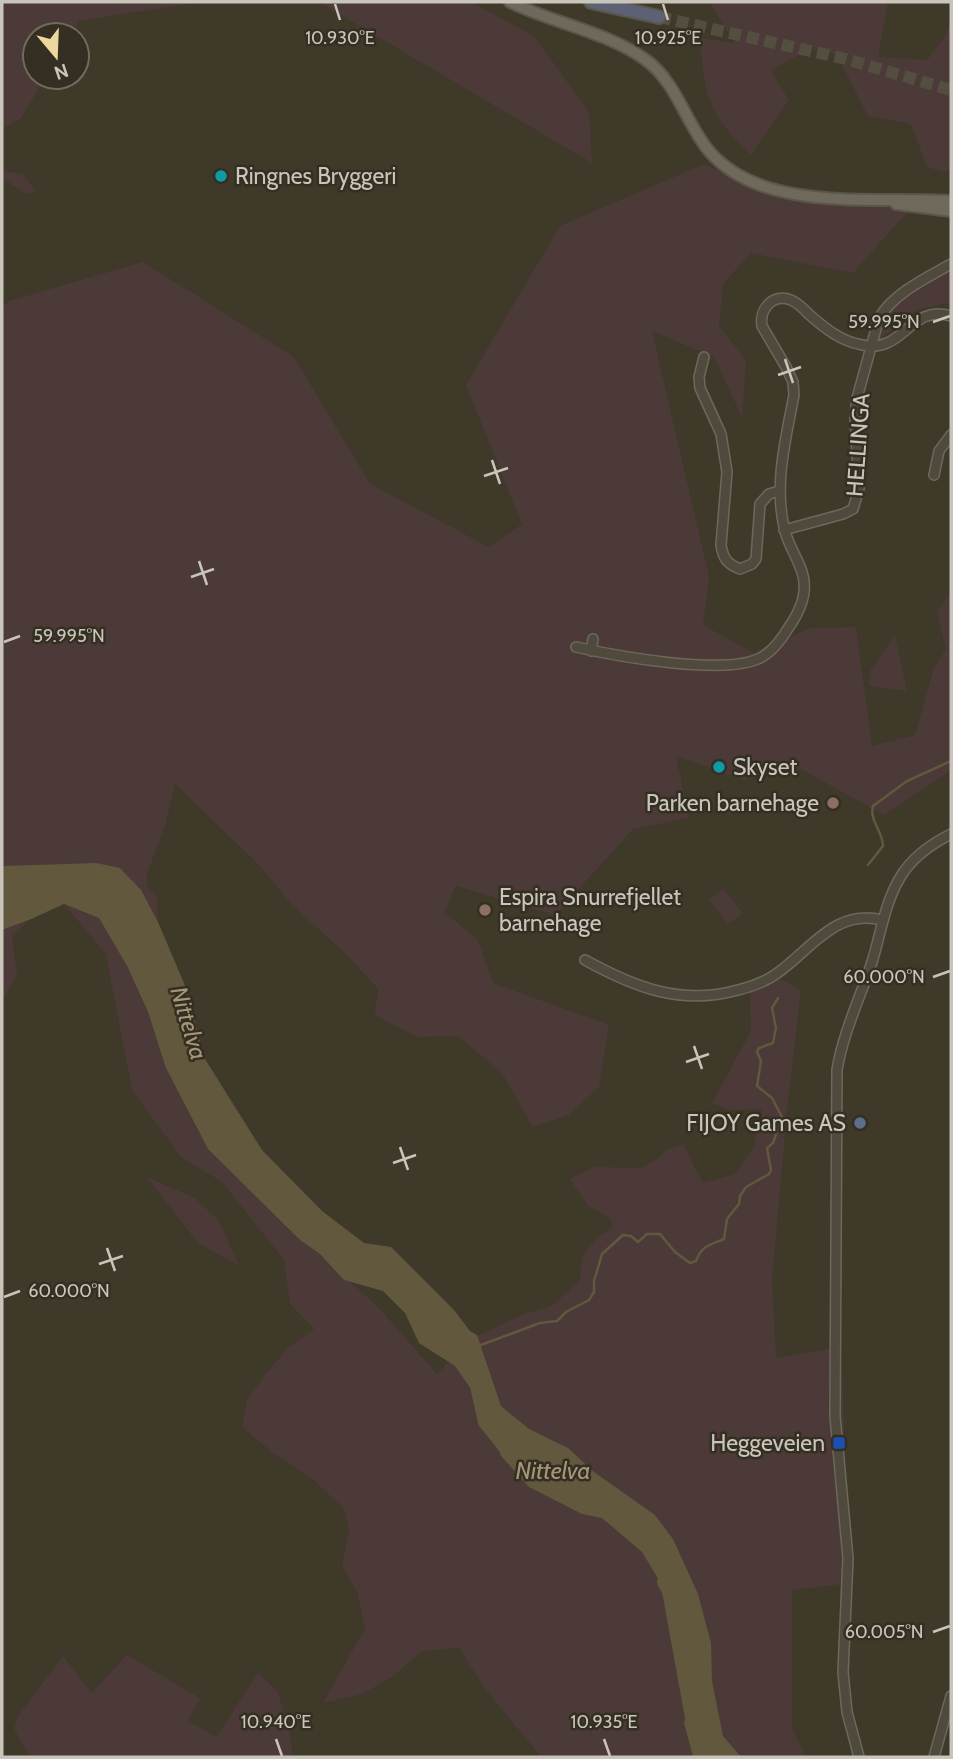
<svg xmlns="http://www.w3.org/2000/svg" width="953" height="1759" viewBox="0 0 953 1759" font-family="Cabin,sans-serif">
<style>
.green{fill:#4c3a39}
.water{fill:#61583e}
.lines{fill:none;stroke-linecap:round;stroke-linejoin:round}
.stream{stroke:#61583e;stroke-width:2.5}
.river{stroke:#61583e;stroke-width:14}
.highway-tunnel{stroke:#544e40;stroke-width:12;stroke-dasharray:12 6;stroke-linecap:butt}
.minor-casing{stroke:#6c685b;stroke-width:12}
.major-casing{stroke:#5b564a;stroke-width:14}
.highway-casing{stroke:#595548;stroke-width:16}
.minor{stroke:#4f4a3d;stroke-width:9}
.major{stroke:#6f695c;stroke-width:10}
.highway{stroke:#5c6274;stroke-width:12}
.ticks{fill:none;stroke:#c9c5ba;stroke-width:2.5}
.culture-dot{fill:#0f9aa8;stroke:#342f22;stroke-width:2.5}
.education-dot{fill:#8d6e63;stroke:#342f22;stroke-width:2.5}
.service-dot{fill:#5c6f8a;stroke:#342f22;stroke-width:2.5}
.transit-dot{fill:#1a4fb4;stroke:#342f22;stroke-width:2.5}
.labels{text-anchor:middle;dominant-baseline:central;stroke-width:5;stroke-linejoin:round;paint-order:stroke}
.poi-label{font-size:23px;fill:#c9c5ba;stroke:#342f22;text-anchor:start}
.street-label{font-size:23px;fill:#c9c5ba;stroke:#342f22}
.water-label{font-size:24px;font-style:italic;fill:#a49778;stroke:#342f22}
.ticks-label{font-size:18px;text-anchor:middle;fill:#c9c5ba;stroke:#342f22;stroke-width:5;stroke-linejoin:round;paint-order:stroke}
</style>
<rect width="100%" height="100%" fill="#3f392a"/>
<!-- green -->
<path class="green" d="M2,2H201L79,21L71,35H35V77H46L21,118L2,129Z
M319,2H471L534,36L589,112L592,163Z
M709,2H888L878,57L927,60L946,35L951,19V170L944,172L927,167L911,124L868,116L837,55L810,48L771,71L789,100L751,155C707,112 705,98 700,38L735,43Z
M704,164L738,178L782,192L919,199L853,273L751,253L723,284L719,326L746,360L742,417L714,357L652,331L709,577L703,625L754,653L811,628L856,627L872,746L915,735L934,668L946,649L937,612L951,592V770L884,815L799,768L745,780L676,756L689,818L633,829L555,915L456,886L444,912L478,940L493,983L609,1025L599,1087L569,1115L533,1127L502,1073L458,1036L417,1037L375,1015L378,989L347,955L292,905L259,865L175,784L166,822L146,877L148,888L157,897L158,922L141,891L96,863L2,866V308L9,301L143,262L294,357L370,484L489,547L522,524L466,385L560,226Z
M2,171L23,174L35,191L33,193H25L2,178Z
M950,269L951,305L948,303L918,309L881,338L877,334L893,307L922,285Z
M895,636L907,691L869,686L870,671Z
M723,889L743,913L728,924L709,900Z
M64,904L99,918L127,966L208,1148L300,1240L320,1254L380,1309L437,1374L473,1338L524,1314L552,1306L580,1280L582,1256L597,1238L613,1226L610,1218L588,1206L570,1179L594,1167L642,1168L659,1158L667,1149L683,1145L703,1183L735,1174L753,1149L762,1109L729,1110L712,1103L751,1031L750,992L769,973L801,990L788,1100L772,1279L776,1358L841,1347L850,1583L792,1590V1729L806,1757H541L483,1686L459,1647L421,1652L392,1677L362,1694L323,1703L365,1628L358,1594L342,1565L349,1530L345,1510L315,1481L272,1452L242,1427L247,1400L265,1375L288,1348L314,1329L290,1304L284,1260L222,1182L181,1157L132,1090L106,954Z
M29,920L12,937L17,974L2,1002V930Z
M147,1177L195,1198L219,1221L239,1266L198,1243Z
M127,1655L200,1698L188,1721L216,1737L258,1673L278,1692L289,1730L293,1757H30L14,1729L18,1716L63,1656L92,1693Z"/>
<!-- water -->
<path class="water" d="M96,863L120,868L141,890L158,922L186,988L205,1059L262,1150L322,1211L364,1243L391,1247L454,1310L470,1331L477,1335L501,1406L529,1429L568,1448L594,1472L655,1515L673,1539L698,1594L711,1643L712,1681L723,1736L741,1757L693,1756L684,1723L690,1702L673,1603L642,1552L602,1518L582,1514L529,1487L501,1456L485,1409L455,1366L419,1343L405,1313L383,1291L344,1280L320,1254L300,1240L208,1149L166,1068L148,1012L127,966L99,918L64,904L29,920L2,930V866Z"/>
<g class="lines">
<!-- stream -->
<path class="stream" d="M868,865L883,846C883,832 869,820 873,806L907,781L951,761
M478,1346L540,1323L557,1321L566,1312L589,1300L594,1292V1281L602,1254L623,1235L631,1236L638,1242L647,1234H660L675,1252L690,1263L696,1261C702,1245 710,1245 724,1239L727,1219L739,1204L740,1196L746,1187L769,1174L771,1170L767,1148L773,1143L782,1117L772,1098L757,1086L761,1061L757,1052L759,1048L773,1043L776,1028L772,1008L778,998"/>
<!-- river -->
<path class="river" d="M477,1386L485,1422L504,1446
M664,1582L669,1591L693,1723"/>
<!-- highway-tunnel -->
<path class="highway-tunnel" d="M659,17L846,59L951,90"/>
<defs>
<path id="minor" d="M704,357L699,377L700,388L721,434L727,472L721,545C723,558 727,564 740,569L752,564L756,559L760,504L769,494L779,491
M934,475L939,451L951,435
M784,530L843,514L853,509L859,489L855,417L857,398L879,318C894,293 926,278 951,264
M576,647C616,656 724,676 760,658C772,652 783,637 789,627C798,614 806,598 804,582C803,564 787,546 784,527C774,483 786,438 794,395L793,382L786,367L762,326C759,309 773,293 791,300C799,303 805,311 812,317C826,329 840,340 858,344C905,357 908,303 951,316
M591,651L593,639
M585,960C634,987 681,1006 738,990C750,987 762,983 773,976C809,953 833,908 882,920
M859,1757L847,1712L843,1672L848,1558L835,1416L837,1070C843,1033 860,998 872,962C882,930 885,898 905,870C917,854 933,843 951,834
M934,1757L951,1696"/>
<path id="major" d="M510,2C552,23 608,32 646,60C677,83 685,122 709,151C763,214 876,196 951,201
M896,204L951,211"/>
<path id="highway" d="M591,2L659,17"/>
</defs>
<!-- minor casing -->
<use href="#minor" class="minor-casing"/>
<!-- major casing -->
<use href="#major" class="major-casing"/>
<!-- highway casing -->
<use href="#highway" class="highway-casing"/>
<!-- minor -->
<use href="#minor" class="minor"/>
<!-- major -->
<use href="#major" class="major"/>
<!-- highway -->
<use href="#highway" class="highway"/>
</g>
<!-- ticks -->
<path class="ticks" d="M335,4L340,20M663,4L668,20M933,322L950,316M785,359L793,383M778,375L801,367M492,460L500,484M484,476L508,468M199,561L207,585M191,577L214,569M4,642L20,636M933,977L950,971M694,1046L702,1069M686,1062L709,1054M400,1147L408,1170M393,1163L416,1155M107,1248L115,1271M99,1264L123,1256M4,1297L20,1291M933,1632L950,1626M276,1739L282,1756M604,1739L610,1756"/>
<!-- markers -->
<g class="culture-dot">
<circle cx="221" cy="176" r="7"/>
<circle cx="719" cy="767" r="7"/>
</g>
<g class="education-dot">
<circle cx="833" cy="803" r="7"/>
<circle cx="485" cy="910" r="7"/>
</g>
<circle class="service-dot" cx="860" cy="1123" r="7"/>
<rect class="transit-dot" x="832" y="1436" width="14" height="14" rx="3.5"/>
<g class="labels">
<!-- poi labels -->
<g class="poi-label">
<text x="235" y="176">Ringnes Bryggeri</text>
<text x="733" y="767">Skyset</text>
<text x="819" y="803" text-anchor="end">Parken barnehage</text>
<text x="499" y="897">Espira Snurrefjellet<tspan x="499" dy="26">barnehage</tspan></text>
<text x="846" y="1123" text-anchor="end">FIJOY Games AS</text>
<text x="825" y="1443" text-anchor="end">Heggeveien</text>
</g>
<!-- street labels -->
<g class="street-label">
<text transform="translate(858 445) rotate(-86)">HELLINGA</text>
</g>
<!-- water labels -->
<g class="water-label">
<text transform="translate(189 1023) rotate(73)">Nittelva</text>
<text x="553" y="1470">Nittelva</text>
</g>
</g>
<g class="ticks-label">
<text x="340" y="44">10.930°E</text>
<text x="668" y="44">10.925°E</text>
<text x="884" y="328">59.995°N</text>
<text x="69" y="642">59.995°N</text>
<text x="884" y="983">60.000°N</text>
<text x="69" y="1297">60.000°N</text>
<text x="884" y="1638">60.005°N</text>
<text x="276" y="1728">10.940°E</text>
<text x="604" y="1728">10.935°E</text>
</g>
<!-- border -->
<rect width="953" height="1759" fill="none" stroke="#c9c5ba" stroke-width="7"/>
<!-- north arrow -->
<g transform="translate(56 56) rotate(161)"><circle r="33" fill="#342f22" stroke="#706b5f" stroke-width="2"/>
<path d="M0-5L12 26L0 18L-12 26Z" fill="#ecd89d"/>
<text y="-10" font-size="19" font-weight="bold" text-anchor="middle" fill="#c9c5ba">N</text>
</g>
</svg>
